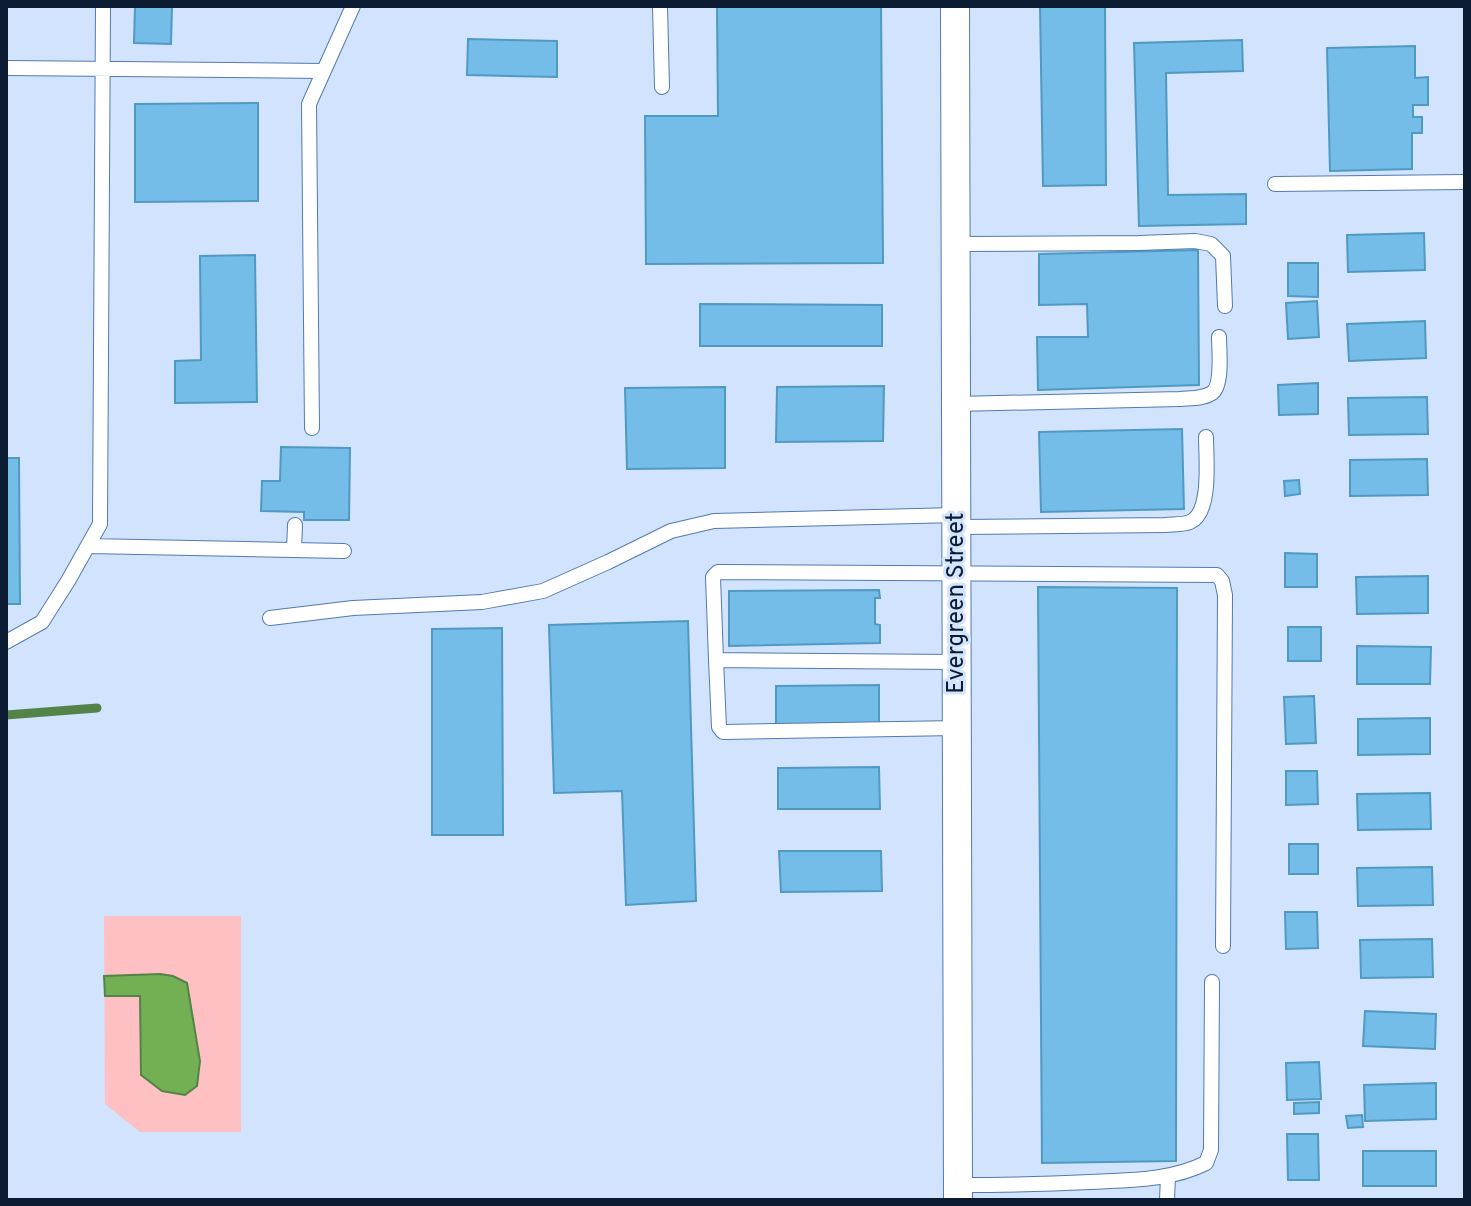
<svg xmlns="http://www.w3.org/2000/svg" width="1471" height="1206" viewBox="0 0 1471 1206" font-family="Overpass,sans-serif">
<style>
.green{fill:#fec0c3}
.water{fill:#73b053;stroke:#548349;stroke-width:2}
.lines{fill:none;stroke-linecap:round;stroke-linejoin:round}
.stream{stroke:#548349;stroke-width:9}
.building{fill:#74bde9;stroke:#5099c3;stroke-width:2}
.lane-casing{stroke:#517ab0;stroke-width:16}
.street-casing{stroke:#517ab0;stroke-width:30}
.lane{stroke:#fff;stroke-width:14}
.street{stroke:#fff;stroke-width:28}
.labels{text-anchor:middle;dominant-baseline:central;stroke-width:6;stroke-linejoin:round;paint-order:stroke}
.street-label{font-size:24px;fill:#0b1b31;stroke:#d2e4fd}
</style>
<rect width="100%" height="100%" fill="#d2e4fd"/>
<!-- green -->
<path class="green" d="M104,916H241V1132H140L105,1104Z"/>
<!-- water -->
<path class="water" d="M160,974L173,976L187,983L200,1061L197,1086L185,1095L162,1091L141,1075L140,996H105L104,976Z"/>
<g class="lines">
<!-- stream -->
<path class="stream" d="M6,715L97,708"/>
</g>
<!-- building -->
<path class="building" d="M135,6H172L171,44L134,43Z
M717,6H881L883,263L646,264L645,116H718Z
M1040,6H1105L1106,185L1043,186Z
M468,39L557,41V77L467,75Z
M1242,40L1243,71L1166,73L1168,195L1246,194V224L1139,226L1134,43Z
M1415,46V78L1428,77V105H1413V117H1422V133H1412V169L1330,171L1327,48Z
M258,103V201L135,202V104Z
M1424,233L1425,270L1348,272L1347,235Z
M1198,250L1199,385L1038,390L1037,337H1088L1087,304L1039,305V254Z
M255,255L257,402L175,403V361L201,360L200,256Z
M1288,263H1318V297L1288,296Z
M1317,301L1319,337L1288,339L1286,303Z
M700,304L882,305V346H700Z
M1425,321L1426,358L1349,361L1347,324Z
M1318,383V414L1279,415L1278,385Z
M884,386L883,441L776,442L777,387Z
M725,387V468L627,469L625,388Z
M1427,397L1428,434L1349,435L1348,398Z
M1182,429L1184,509L1041,512L1039,432Z
M281,447L350,448L349,520H304V512L261,511L262,481H280Z
M6,458H19L20,604H6Z
M1427,459L1428,495L1350,496V460Z
M1299,480L1300,494L1285,496L1284,481Z
M1285,553L1317,554V587H1285Z
M1428,576V613L1357,614L1356,577Z
M1038,587L1177,588L1176,1161L1042,1163Z
M879,590L880,598H875V624L880,625V643L729,646V591Z
M688,621L696,901L626,905L622,791L554,793L549,625Z
M1288,627H1321V661H1288Z
M502,628L503,835H432V629Z
M1357,646L1431,647L1430,684H1357Z
M879,685V727H776V686Z
M1314,696L1316,743L1286,744L1284,697Z
M1430,718V754L1358,755V719Z
M879,767L880,809H778V768Z
M1286,771H1317L1318,804L1286,805Z
M1430,793L1431,829L1358,830L1357,794Z
M1289,844H1318V874H1289Z
M779,851H881L882,891L781,892Z
M1432,867L1433,905L1358,906L1357,868Z
M1285,912H1317L1318,948L1286,949Z
M1432,939L1433,977L1361,978L1360,940Z
M1365,1011L1436,1014L1435,1049L1363,1046Z
M1319,1062L1321,1099L1287,1100L1286,1063Z
M1436,1083V1119L1365,1121L1364,1085Z
M1319,1102V1113L1294,1114V1103Z
M1362,1115L1363,1127L1348,1128L1346,1116Z
M1287,1134H1318L1319,1180H1288Z
M1363,1151H1436V1186H1363Z"/>
<g class="lines">
<defs>
<path id="lane" d="M660,6L662,87
M6,68L324,71
M1275,184L1465,182
M956,244L1139,243L1195,241L1211,244L1223,256L1225,306
M956,404L1180,399C1190,398 1203,399 1212,393C1223,385 1219,350 1219,337
M312,428L309,104L353,6
M957,527L1165,525C1172,524 1183,525 1190,522C1212,513 1206,457 1206,437
M88,546L344,551
M294,550L295,525
M270,618L353,608L482,602L543,591L608,562L671,531L714,521L957,515
M6,642L42,622L68,581L100,524L103,6
M716,660L719,727L723,732L957,728
M957,662L716,660L713,577L718,572L1217,575L1222,581L1225,595L1223,946
M958,1185C1002,1185 1046,1184 1090,1182C1129,1180 1170,1181 1206,1163L1211,1150L1212,982
M1167,1200L1168,1176"/>
<path id="street" d="M955,6L958,1200"/>
</defs>
<!-- lane casing -->
<use href="#lane" class="lane-casing"/>
<!-- street casing -->
<use href="#street" class="street-casing"/>
<!-- lane -->
<use href="#lane" class="lane"/>
<!-- street -->
<use href="#street" class="street"/>
</g>
<g class="labels">
<!-- street labels -->
<g class="street-label">
<text transform="translate(957 603) rotate(-90)">Evergreen Street</text>
</g>
</g>
<!-- border -->
<rect width="1471" height="1206" fill="none" stroke="#0b1b31" stroke-width="16"/>
</svg>
